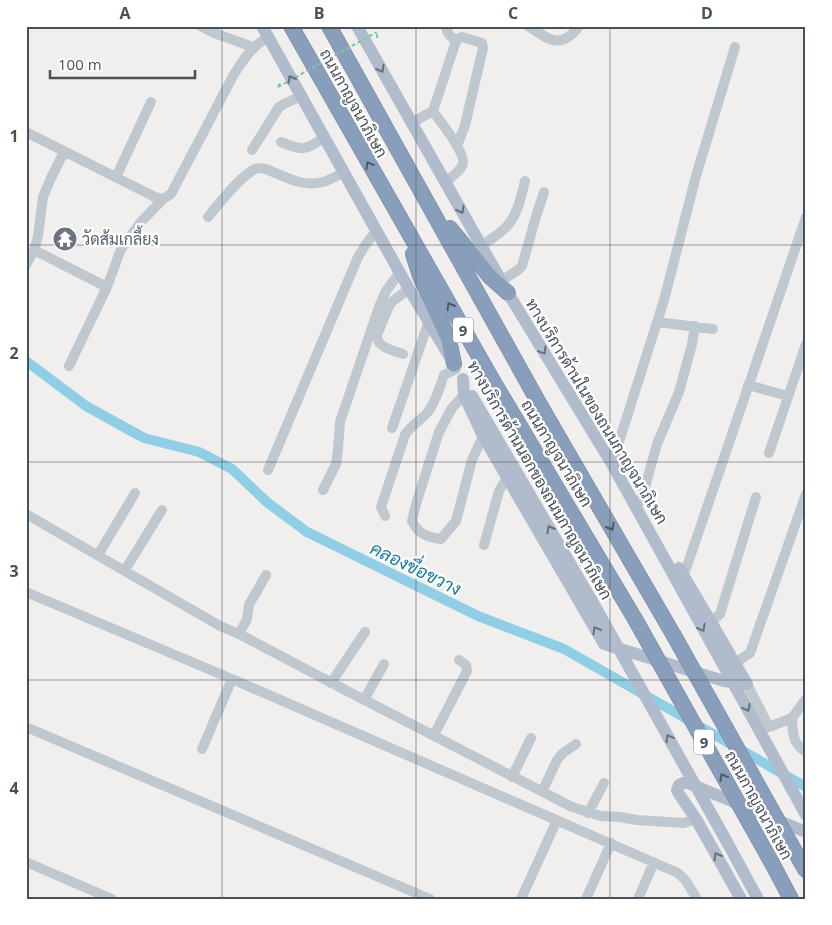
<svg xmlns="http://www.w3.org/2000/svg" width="832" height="925" viewBox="0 0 832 925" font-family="'Open Sans',Sarabun,sans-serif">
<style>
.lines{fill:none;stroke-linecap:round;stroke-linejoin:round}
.canal{stroke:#8fcee5;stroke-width:10}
.highway-casing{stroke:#7489a5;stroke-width:16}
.path{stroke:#7ac7a5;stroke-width:2;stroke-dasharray:4 2.5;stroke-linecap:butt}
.minor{stroke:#c0c8cf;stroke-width:10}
.major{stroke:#b0bccb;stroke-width:12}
.highway{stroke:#899eba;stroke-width:15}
.highway-bridge-casing{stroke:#7489a5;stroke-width:16;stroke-linecap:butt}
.path-bridge{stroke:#7ac7a5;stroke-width:2;stroke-dasharray:4 2.5;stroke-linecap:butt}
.major-bridge{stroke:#b0bccb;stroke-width:12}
.highway-bridge{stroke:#899eba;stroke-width:15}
.oneway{stroke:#67707c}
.oneway2{stroke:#4e5864}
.grid{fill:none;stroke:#48505a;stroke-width:1;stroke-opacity:0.55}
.labels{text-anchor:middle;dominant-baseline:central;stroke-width:4.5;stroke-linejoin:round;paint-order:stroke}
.shield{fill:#fff;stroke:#7f848c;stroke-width:1}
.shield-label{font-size:15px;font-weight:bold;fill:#48505a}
.street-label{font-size:16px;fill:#48505a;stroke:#fff}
.worship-label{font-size:16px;fill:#5b616d;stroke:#fff;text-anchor:start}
.water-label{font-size:18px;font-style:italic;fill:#167a9e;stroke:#fff}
.neatline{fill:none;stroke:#48505a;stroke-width:2}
.grid-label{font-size:16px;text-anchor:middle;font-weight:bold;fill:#48505a}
</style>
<rect width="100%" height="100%" fill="#f1eeee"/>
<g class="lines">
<!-- canal -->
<path class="canal" d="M26,361L86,406L144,438L199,452L232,469L268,503L307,532L478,616L564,649L806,787"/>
<defs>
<path id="highway" d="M291,26L493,381L635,619
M329,26L540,405L673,634
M450,228L490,277L508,293
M413,254L420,276L449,340L454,364
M773,865L791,899"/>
</defs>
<!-- highway casing -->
<use href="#highway" class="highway-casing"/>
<!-- path -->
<path class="path" d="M377,38V32
M278,87L281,81"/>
<!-- minor -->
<path class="minor" d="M201,26L214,33L253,47
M446,26C446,33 451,37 456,41
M528,26C548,39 561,51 579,26
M433,111L456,41L459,38L462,37L482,43L483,48L465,125L457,146
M411,123L433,111C439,120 469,156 462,166C459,172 450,178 445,183
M26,132L155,197L163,199L171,194L233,76C244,59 250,48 268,37
M281,142C303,151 305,151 324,137
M252,150L279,107L284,104L301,96
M64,152L51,178L43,197L38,236L34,250L107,287
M116,177L151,102
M208,217C218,205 243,172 258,168C260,168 263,169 266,169C284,176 303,188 323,182C330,180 337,176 344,172
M481,246C489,240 500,234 507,226C518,214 521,197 525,181
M26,265L34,250
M501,281L518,270L522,266L535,220L544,192
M657,322L713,329
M403,354C392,350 377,348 377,335L389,306L393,301L409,289
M69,366L107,287L121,249L141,222L163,199
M748,385L788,396
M464,395L452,408L439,432L416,504L412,521C418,534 427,537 441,539L456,521L472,460L483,436
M392,428L429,321
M769,453L806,344
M612,464L664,300L696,176L735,47
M268,470L358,257L366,244L377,230
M323,490L336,464L338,449L340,422L379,307L386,291L400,272
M638,505L645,487L657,444L679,392L692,344L695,326
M26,514L220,626L239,634L351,693L572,807L601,816L620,817L637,820L684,823L696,819
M385,516L381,507L405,435C412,424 420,421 428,412C436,401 440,387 444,375L456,369
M484,545L499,491L508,476
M98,555L135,493
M125,570L162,510
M681,573L686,569L806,217
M26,592L232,679L678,873L686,881L697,899
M711,622L720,614L756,497
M239,634L247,619L249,605L266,575
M735,663L750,653L806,494
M331,683L365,632
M747,684L769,727L792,718L806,699
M364,700L384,664
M792,718C793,733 792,743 806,752
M26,727L430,899
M434,735L467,671L466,665L459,660
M202,749L232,679
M512,777L531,738
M542,792L557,760L563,753L576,744
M588,813L604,783
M26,862L112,899
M521,899L557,820
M586,899L611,843
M638,899L654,862"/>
<!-- major -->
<path class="major" d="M262,26L409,289L451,359
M357,26L508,293L612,464L715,650
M463,379L464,395L483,436L604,644L724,681L747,684L711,622L679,568
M472,396L592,601
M727,842L758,899
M741,899L696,819L679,794L677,790L679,785L683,783H688L806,832"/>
<!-- highway -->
<use href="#highway" class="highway"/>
<defs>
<path id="highway-bridge" d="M635,619L773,865
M673,634L806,871"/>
</defs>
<!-- highway-bridge casing -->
<use href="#highway-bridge" class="highway-bridge-casing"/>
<!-- path-bridge -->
<path class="path-bridge" d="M278,87L377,32"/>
<!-- major-bridge -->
<path class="major-bridge" d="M592,601L727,842
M715,650L806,815"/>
<!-- highway-bridge -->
<use href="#highway-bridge" class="highway-bridge"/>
</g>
<!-- one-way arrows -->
<defs><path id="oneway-chevron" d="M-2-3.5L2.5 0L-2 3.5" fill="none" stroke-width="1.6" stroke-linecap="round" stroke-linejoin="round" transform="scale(1.25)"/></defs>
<g class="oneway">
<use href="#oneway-chevron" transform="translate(381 69) rotate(61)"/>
<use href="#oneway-chevron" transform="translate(291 79) rotate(-120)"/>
<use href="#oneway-chevron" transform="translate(461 210) rotate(60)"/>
<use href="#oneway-chevron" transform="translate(543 351) rotate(59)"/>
<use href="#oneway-chevron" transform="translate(550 529) rotate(-120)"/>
<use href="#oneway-chevron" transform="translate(702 628) rotate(61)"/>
<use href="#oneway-chevron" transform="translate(596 630) rotate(-120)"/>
<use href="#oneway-chevron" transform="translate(747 708) rotate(61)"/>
<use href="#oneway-chevron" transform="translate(669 738) rotate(-119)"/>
<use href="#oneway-chevron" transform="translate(717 856) rotate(-120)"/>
</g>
<g class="oneway2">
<use href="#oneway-chevron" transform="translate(369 165) rotate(-119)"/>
<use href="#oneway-chevron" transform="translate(450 306) rotate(-120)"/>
<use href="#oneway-chevron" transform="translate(611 527) rotate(60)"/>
<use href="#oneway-chevron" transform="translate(723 777) rotate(-119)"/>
</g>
<!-- grid -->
<path class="grid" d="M222,26V899M416,26V899M610,26V899M26,245H806M26,462H806M26,680H806"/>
<!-- icons -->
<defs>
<symbol id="temple-disc" viewBox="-11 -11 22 22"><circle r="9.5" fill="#6b7280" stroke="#fff"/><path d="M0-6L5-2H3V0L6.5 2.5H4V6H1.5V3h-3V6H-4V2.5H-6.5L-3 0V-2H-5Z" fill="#fff"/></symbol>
</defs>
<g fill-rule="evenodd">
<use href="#temple-disc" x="51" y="225" width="28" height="28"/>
</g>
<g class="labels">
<!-- shield labels -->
<g class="shield">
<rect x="453" y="317.5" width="20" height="25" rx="4"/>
<rect x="694" y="729.5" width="20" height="25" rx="4"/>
</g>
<g class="shield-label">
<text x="463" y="330">9</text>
<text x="704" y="742">9</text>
</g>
<!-- street labels -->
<g class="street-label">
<text transform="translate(354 103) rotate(61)">ถนนกาญจนาภิเษก</text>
<text transform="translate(597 411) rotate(59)">ทางบริการด้านในของถนนกาญจนาภิเษก</text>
<text transform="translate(557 453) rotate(59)">ถนนกาญจนาภิเษก</text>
<text transform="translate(540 480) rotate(60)">ทางบริการด้านนอกของถนนกาญจนาภิเษก</text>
<text transform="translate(759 805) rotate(61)">ถนนกาญจนาภิเษก</text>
</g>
<!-- worship labels -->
<g class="worship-label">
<text x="82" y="239">วัดส้มเกลี้ยง</text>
</g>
<!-- water labels -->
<g class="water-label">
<text transform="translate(416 568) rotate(26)">คลองขื่อขวาง</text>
</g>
</g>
<!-- border -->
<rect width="832" height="925" fill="none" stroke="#ffffff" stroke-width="55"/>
<!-- scale -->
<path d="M50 70v8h145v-8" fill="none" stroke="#48505a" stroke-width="2.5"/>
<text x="58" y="70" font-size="15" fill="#48505a" stroke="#ffffff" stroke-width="4" paint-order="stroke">100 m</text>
<rect x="28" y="28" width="776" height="870" class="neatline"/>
<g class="grid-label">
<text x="125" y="19">A</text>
<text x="319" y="19">B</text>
<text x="513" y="19">C</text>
<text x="707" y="19">D</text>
<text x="14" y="142">1</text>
<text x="14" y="359">2</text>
<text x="14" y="577">3</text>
<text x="14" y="794">4</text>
</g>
</svg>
